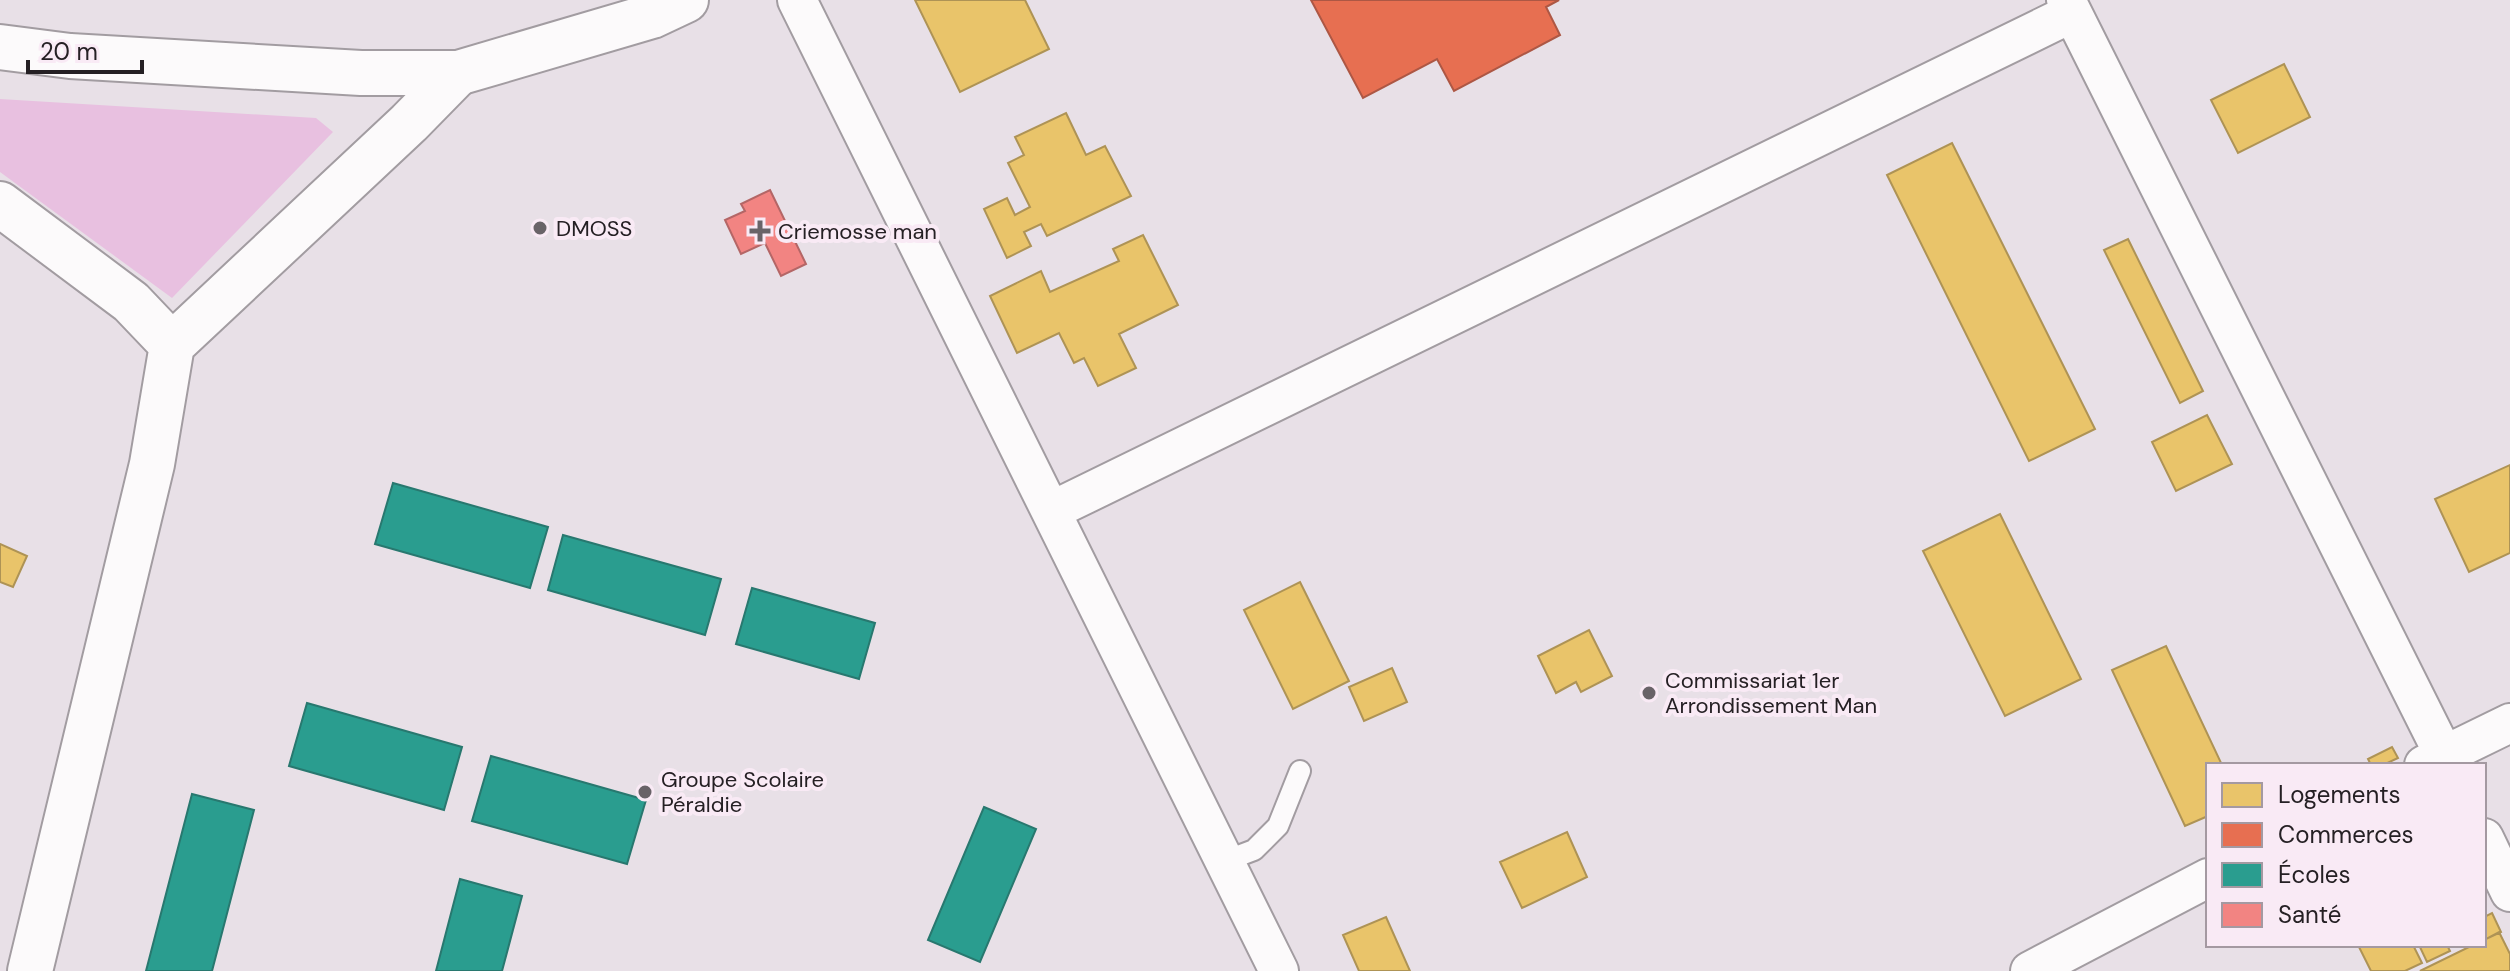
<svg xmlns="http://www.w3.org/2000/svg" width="2510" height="971" viewBox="0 0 2510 971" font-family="'DM Sans',sans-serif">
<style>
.green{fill:#e8c0e0}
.homes{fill:#e9c46a;stroke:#ae9355;stroke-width:2}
.shops{fill:#e76f51;stroke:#ad5744;stroke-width:2}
.schools{fill:#2a9d8f;stroke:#28786f;stroke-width:2}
.health{fill:#f28482;stroke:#b46666;stroke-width:2}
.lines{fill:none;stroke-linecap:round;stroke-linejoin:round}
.service-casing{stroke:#a29ca1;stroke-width:24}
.minor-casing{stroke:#a29ca1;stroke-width:42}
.secondary-casing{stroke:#a29ca1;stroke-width:48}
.primary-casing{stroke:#a29ca1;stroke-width:48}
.service{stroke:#fcfafb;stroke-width:20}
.minor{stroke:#fcfafb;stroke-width:38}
.secondary{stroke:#fcfafb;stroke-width:44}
.primary{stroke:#fcfafb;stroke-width:44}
.poi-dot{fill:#696368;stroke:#f9eaf5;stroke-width:3}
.labels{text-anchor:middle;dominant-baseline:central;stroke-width:8;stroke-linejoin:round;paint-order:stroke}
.poi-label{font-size:22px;fill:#252024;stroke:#f9eaf5;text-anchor:start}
</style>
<rect width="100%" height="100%" fill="#e8e0e7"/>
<!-- green -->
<path class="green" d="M0,99L316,118L333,132L172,298L0,172Z"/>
<!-- homes -->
<path class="homes" d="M915,0H1025L1049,49L960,92Z
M2284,64L2310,117L2238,153L2211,100Z
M1066,113L1086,155L1105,146L1131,196L1047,236L1041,224L1024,232L1031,246L1007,258L984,209L1007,198L1015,215L1030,207L1008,163L1024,155L1015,137Z
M1952,143L2095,429L2029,461L1887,175Z
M1143,235L1178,305L1119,334L1136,368L1098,386L1084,358L1074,363L1059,333L1017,353L990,296L1041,271L1050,292L1119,261L1113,249Z
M2128,239L2203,391L2180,403L2104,250Z
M2207,415L2232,464L2176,491L2152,442Z
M2510,465V553L2469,572L2435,499Z
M2000,514L2081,679L2005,716L1923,551Z
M0,544L27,556L13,587L0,582Z
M1300,582L1349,681L1293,709L1244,610Z
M1589,630L1612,676L1581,692L1576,682L1556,693L1538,656Z
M2166,646L2222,765H2208V816L2185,826L2112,670Z
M1392,668L1407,702L1364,721L1349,687Z
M2392,747L2398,758L2383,765H2371L2368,759Z
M1567,832L1587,877L1522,908L1500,862Z
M2492,913L2501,932L2484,940V917Z
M1386,917L1410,971H1359L1343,935Z
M2499,932L2510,954V971H2420L2473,945H2484V940Z
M2358,945H2413L2422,963L2405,971H2371Z
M2419,945H2447L2450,951L2427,962Z"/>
<!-- shops -->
<path class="shops" d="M1311,0H1559L1546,7L1560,35L1454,91L1437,59L1363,98Z"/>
<!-- schools -->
<path class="schools" d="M393,483L548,527L530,588L375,544Z
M563,535L721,579L705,635L548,590Z
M752,588L875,623L859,679L736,644Z
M307,703L462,747L444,810L289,766Z
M491,756L646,800L627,864L472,821Z
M192,794L254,810L212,971H146Z
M984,807L1036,829L980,962L928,940Z
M460,879L522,896L502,971H436Z"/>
<!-- health -->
<path class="health" d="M770,190L806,264L781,276L765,243L741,254L725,220L745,211L741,204Z"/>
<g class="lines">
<defs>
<path id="service" d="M1225,861L1254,850L1278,826L1300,771"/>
<path id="minor" d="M797,0L1279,971
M2066,0L2449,765
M1051,511L2072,13
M2424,765L2510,723
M2484,838L2510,892
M2030,971L2208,878"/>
<path id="secondary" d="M0,204L131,302L172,345
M30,971L152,464L172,345L409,123L458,73"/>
<path id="primary" d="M0,47L70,56L361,73H458L652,16L686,0"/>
</defs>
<!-- service casing -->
<use href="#service" class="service-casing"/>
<!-- minor casing -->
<use href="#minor" class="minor-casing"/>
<!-- secondary casing -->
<use href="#secondary" class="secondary-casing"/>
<!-- primary casing -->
<use href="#primary" class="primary-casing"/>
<!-- service -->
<use href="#service" class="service"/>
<!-- minor -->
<use href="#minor" class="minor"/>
<!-- secondary -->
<use href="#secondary" class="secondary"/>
<!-- primary -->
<use href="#primary" class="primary"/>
</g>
<!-- markers -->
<g class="poi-dot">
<circle cx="540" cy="228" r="8"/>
<path d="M756 219h8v8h8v8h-8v8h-8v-8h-8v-8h8z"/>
<circle cx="1649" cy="693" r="8"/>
<circle cx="645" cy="792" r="8"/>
</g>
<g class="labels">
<!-- poi labels -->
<g class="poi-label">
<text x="556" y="228">DMOSS</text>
<text x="778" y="231">Criemosse man</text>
<text x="1665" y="680">Commissariat 1er<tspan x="1665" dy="25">Arrondissement Man</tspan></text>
<text x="661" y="779">Groupe Scolaire<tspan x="661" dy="25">Péraldie</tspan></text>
</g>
</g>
<!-- legend -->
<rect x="2206" y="763" width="280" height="184" fill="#f9eaf5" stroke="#a499a1" stroke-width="2"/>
<rect x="2222" y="783" width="40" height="24" fill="#e9c46a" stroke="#a499a1" stroke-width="2"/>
<text x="2278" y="803" font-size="24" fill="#252024">Logements</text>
<rect x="2222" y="823" width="40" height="24" fill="#e76f51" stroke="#a499a1" stroke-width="2"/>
<text x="2278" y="843" font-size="24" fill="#252024">Commerces</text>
<rect x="2222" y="863" width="40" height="24" fill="#2a9d8f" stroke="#a499a1" stroke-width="2"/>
<text x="2278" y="883" font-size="24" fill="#252024">Écoles</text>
<rect x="2222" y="903" width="40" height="24" fill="#f28482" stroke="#a499a1" stroke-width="2"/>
<text x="2278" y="923" font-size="24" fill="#252024">Santé</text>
<!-- scale -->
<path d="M28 60v12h114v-12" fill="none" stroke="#252024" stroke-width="4"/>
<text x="40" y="60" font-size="24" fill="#252024" stroke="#f9eaf5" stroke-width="6" paint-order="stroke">20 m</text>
</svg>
